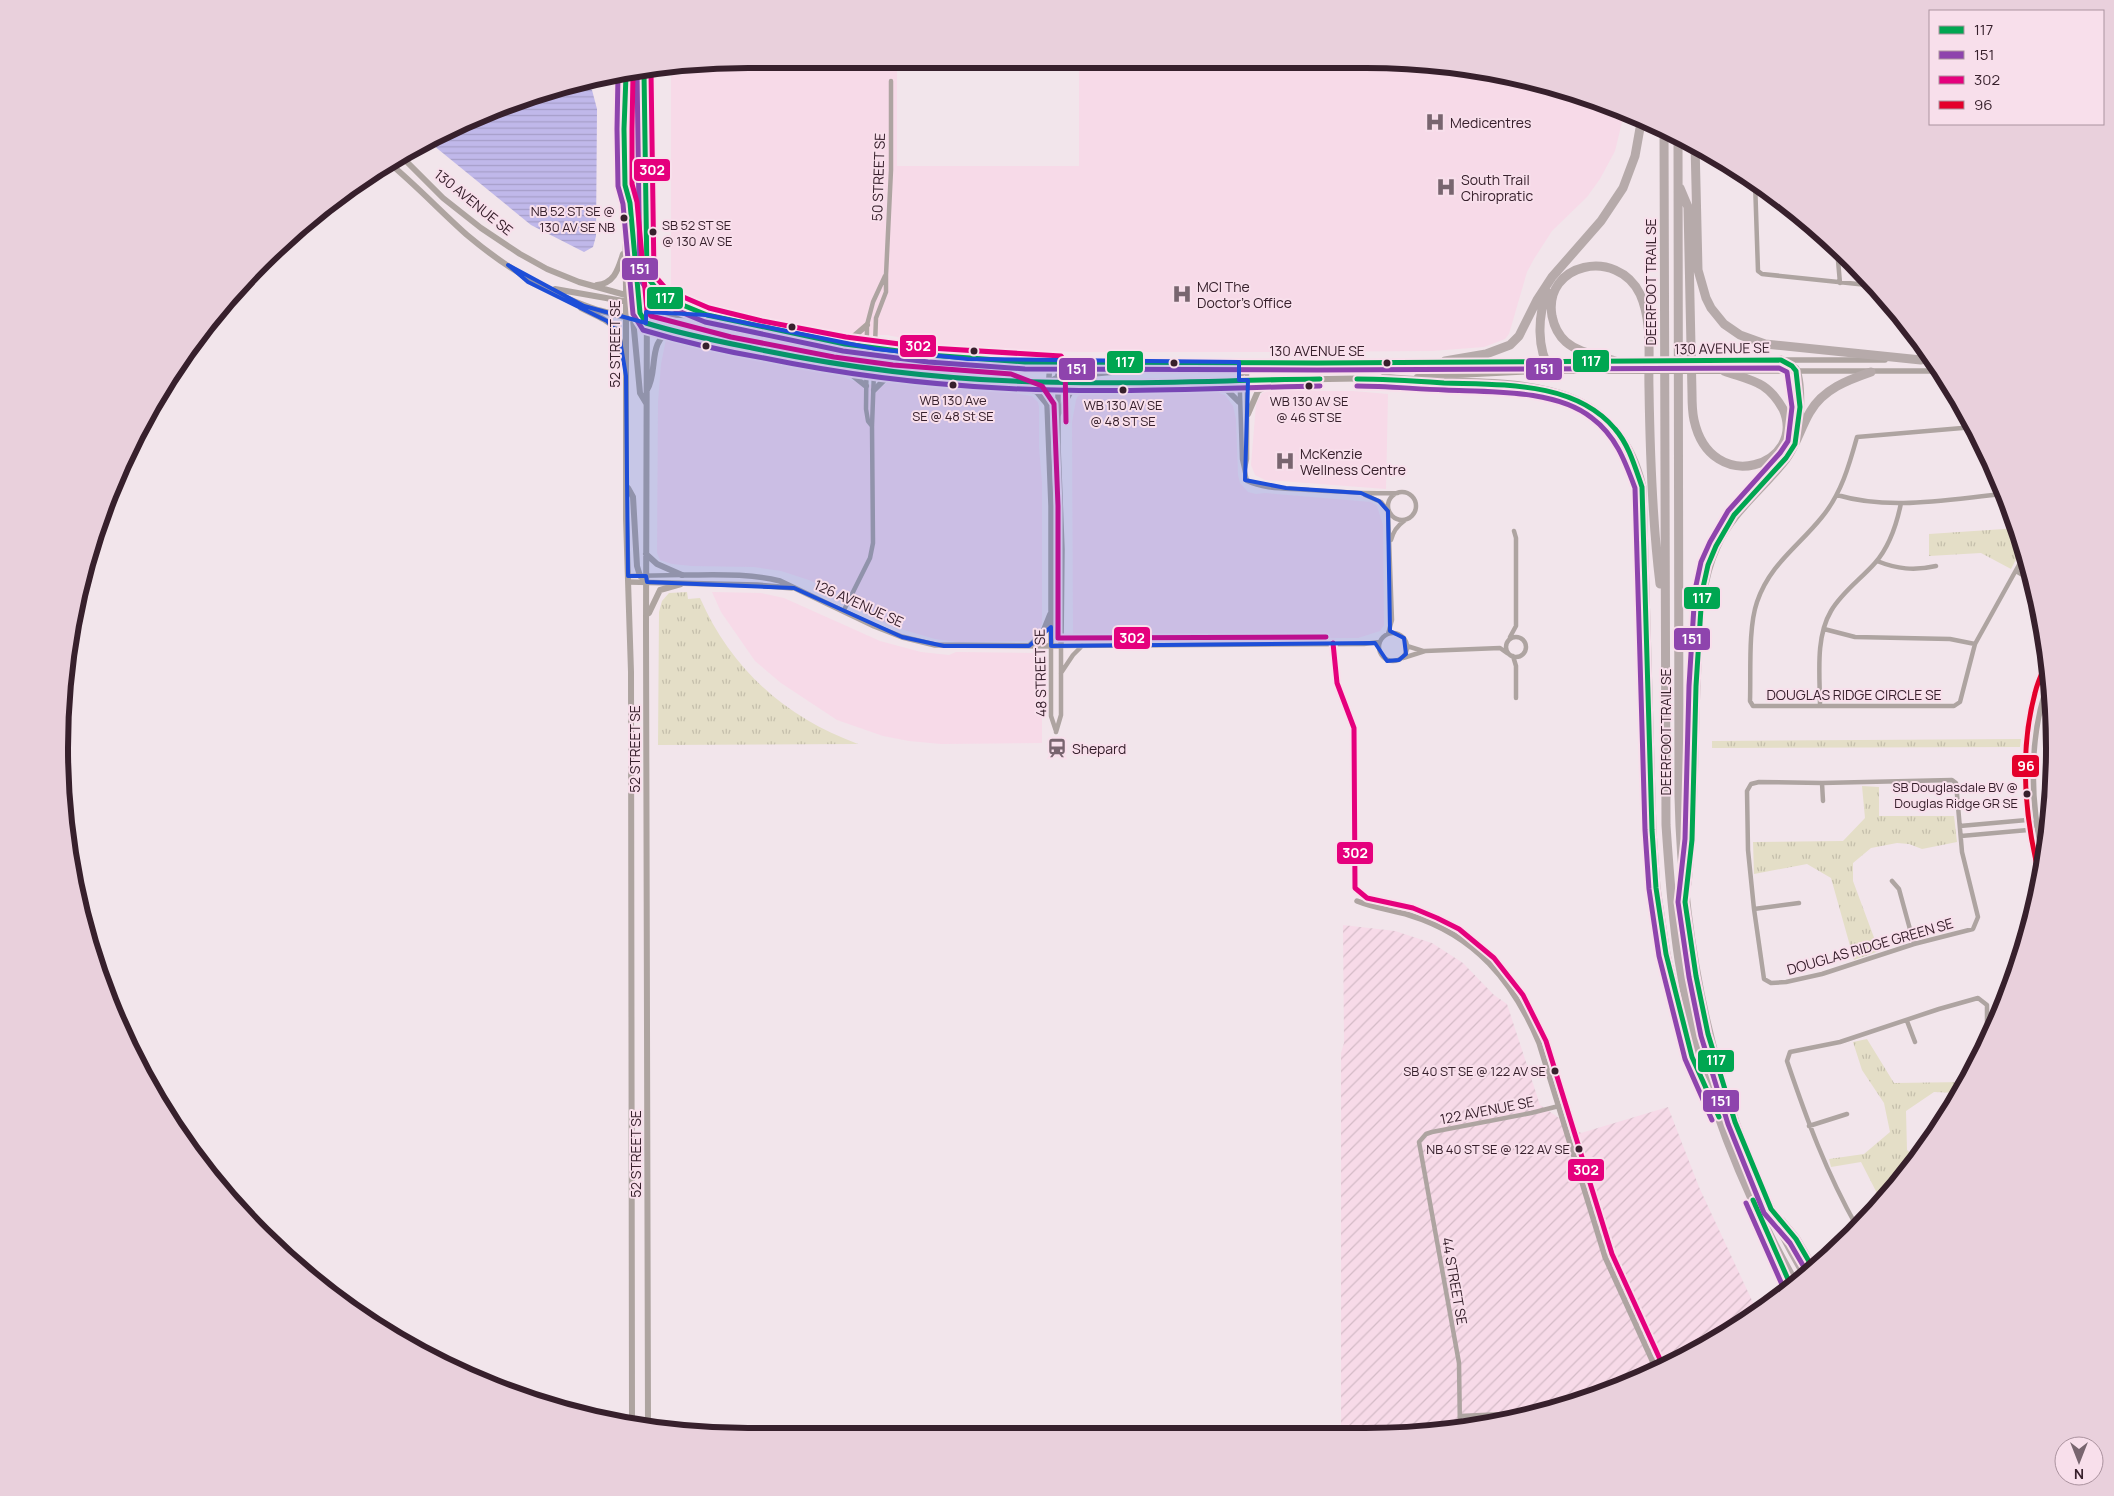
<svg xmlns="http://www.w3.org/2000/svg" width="2114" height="1496" viewBox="0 0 2114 1496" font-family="Manrope,sans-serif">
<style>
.built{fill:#f7dae8}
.industrial{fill:url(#industrial-furrows)}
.grass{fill:url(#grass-tufts)}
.water{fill:url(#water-rules)}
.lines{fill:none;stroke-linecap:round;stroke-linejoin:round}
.minor{stroke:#aea4a1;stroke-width:4.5}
.tertiary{stroke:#aea4a1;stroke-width:5.5}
.secondary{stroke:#aea4a0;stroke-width:6}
.motorway{stroke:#b6aaaa;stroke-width:9}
.secondary-bridge{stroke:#aea4a0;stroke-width:6}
.bus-1-casing{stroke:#f8dfeb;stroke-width:9}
.bus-2-casing{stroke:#f8dfeb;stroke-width:9}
.bus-3-casing{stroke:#f8dfeb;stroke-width:9}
.bus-4-casing{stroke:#f8dfeb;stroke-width:9}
.bus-1{stroke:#00a651;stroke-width:5}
.bus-2{stroke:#8e44ad;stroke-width:5}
.bus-3{stroke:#e5007d;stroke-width:5}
.bus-4{stroke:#e4002b;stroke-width:5}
.marked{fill:#1d4ed8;fill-opacity:0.2;stroke:#1d4ed8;stroke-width:4;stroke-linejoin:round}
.bus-dot{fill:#37202c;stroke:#f8dfeb;stroke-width:2}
.labels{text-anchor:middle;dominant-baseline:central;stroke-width:4;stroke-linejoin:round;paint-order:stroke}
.bus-label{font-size:13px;fill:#37202c;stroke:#f8dfeb;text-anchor:end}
.poi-label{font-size:14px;fill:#37202c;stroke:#f8dfeb;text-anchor:start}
.street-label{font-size:14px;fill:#37202c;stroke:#f8dfeb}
.rim{fill:none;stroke:#37202c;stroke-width:6}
.line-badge{stroke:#f8dfeb;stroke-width:2}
.badge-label{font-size:14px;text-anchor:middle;font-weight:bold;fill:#fff}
</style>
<defs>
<pattern id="industrial-furrows" width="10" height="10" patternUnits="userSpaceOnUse" patternTransform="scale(1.25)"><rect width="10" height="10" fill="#f7dae8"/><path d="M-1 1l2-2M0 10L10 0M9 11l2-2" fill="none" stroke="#d4bbc7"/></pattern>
<pattern id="grass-tufts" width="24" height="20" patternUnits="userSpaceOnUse" patternTransform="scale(1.25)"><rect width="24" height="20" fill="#e4dec7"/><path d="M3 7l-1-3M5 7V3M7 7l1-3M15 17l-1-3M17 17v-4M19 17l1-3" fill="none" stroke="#c4beab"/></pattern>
<pattern id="water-rules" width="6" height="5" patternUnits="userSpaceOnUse" patternTransform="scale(1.25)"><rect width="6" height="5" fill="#c0b8ea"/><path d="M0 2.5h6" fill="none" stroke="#a69ec9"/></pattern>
</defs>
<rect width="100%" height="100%" fill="#f2e5eb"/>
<!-- built -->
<path class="built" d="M1462,68L1501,72L1625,110L1615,151L1600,179L1587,197L1552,231L1534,259L1527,272L1509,334L1505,339L1484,347L1432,351L1274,352H1081L996,350L941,346L887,335H851L811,328L716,307L671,291V75H681L686,71L897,70V166H1079V70Z
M666,339L767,361L829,372L857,382L859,384L884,385L891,379L988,389L1032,396L1038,402L1039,407V448L1042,482V623L1038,633L1030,640L1023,641L957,642L935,639L894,627L854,608L853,601L809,580L781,571L754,567L692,566L672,564L660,560L657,553L658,402L661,364Z
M1212,391L1225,395L1233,406L1236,419L1238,475L1240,483L1248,492L1256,494L1265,493L1371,502L1377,506L1383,525L1384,625L1380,631L1358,638L1083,639L1073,635L1072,422L1076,400L1078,396L1086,392Z
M1269,391H1353L1388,394L1386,489L1265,480L1255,475L1251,465L1256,404L1262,393Z
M712,592L761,593L784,598L880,641L921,652L949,655L956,652L1037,653L1042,659V743L941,744L909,741L883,736L837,720L781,683L755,661L721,612Z
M2050,693L2052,734L2045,733L2046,713Z"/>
<!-- industrial -->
<path class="industrial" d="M1343,925L1395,931L1432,943L1463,963L1494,995L1507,1004L1540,1105L1581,1133L1668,1107L1699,1187L1756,1309L1671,1366L1545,1414L1456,1431L1341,1432V1053L1344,1043Z"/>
<!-- grass -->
<path class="grass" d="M2019,528L2023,546L2011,569L1981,553L1929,556V534Z
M687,592L688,599L700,598C731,669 786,718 858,744L658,745L659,612L662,601L669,593Z
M2045,733L2052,734L2054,793L2046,838L2044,821Z
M2021,739L2020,747L1712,748V741Z
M1862,786L1879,787V816H1954L1957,842L1922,849L1909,844L1897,843L1871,848L1853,863V881L1879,951L1854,960L1831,878L1807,864L1754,874L1753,842L1843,841L1865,818Z
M1867,1039L1894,1083L1966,1082L1959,1093L1934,1092L1906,1111L1907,1150L1918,1159L1913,1167L1881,1201L1861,1162L1831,1167L1829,1159L1864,1154L1890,1132L1884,1103L1862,1070L1853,1042Z"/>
<!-- water -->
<path class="water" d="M563,85H583L592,90L597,109L596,236L593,247L584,252L531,225L428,141L484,111Z"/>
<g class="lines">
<!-- minor -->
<path class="minor" d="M1755,181L1758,271L1762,274L1877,286
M1837,249L1840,283
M1239,362L1242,459L1247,481C1265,490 1289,488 1309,490C1339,492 1368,494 1398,493
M872,426L868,421L866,409L867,325L873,302L885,276
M1974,427L1857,437C1849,466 1841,494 1822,517C1798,547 1770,564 1757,602C1748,628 1751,673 1750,701L1753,706H1954L1960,702L1975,644L2025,554
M1245,468L1247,459V362
M1388 506a14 14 0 1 1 28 0a14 14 0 1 1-28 0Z
M1365,495L1381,502L1388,511L1392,620L1388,634
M1837,495C1891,511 1949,499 2004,494
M1391,540C1393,532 1397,526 1404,521
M1877,561C1897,569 1914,571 1936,566
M2021,563L2028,567
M2016,571L2031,580
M628,576L681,575
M844,610L870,558L873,543L872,426L876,318L886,292V275L891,170V81
M1824,629L1855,637L1950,639L1975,644
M1379 647a14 14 0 1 1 28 0a14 14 0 1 1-28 0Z
M1506 647a10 10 0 1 1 20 0a10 10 0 1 1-20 0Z
M1510,637L1516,626V538L1514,531
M1051,646V716L1056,731
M1407,646L1423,651
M1513,656L1516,666V698
M1403,658L1425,651L1500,648L1507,653
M1061,673L1073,655L1082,646
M1820,706C1820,676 1815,638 1831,611C1842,592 1861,579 1875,563C1890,546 1897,523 1901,503
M1056,732L1061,715V646L1364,644L1379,642
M1952,780L1956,783L1962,852L1978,917L1973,929L1914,944L1822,974L1786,982L1771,983L1764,979L1754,909L1748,850L1747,791L1751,784L1759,782L1822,783Z
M1822,783L1823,801
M1960,826L2027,820L2036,824L2028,830L1961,836
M1892,881L1899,889L1914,944
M1754,909L1799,903
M1907,1021L1915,1042
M1809,1126L1847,1114
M1857,1227C1826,1172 1807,1120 1787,1061L1790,1052L1840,1042L1939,1009L1978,998L1987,1005V1044
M1460,1416L1550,1412
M1460,1431L1459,1363L1419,1142L1426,1134L1432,1132L1531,1113L1559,1106"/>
<!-- tertiary -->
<path class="tertiary" d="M1784,360H1885
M1919,360H1932
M1050,363L1047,404L1051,506V646
M1733,371H1940
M682,575C715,575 748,573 780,581L874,626L902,637L935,645L1061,646L1062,549L1058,446V363
M629,582L757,585L792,588
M1030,645L1042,634L1050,614
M2043,858C2030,800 2028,735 2050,678
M2040,879C2024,822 2021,754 2034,697C2037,683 2044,670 2049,657
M1357,901C1374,908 1392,910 1409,915C1475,935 1513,981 1539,1043L1605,1257L1657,1371"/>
<!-- secondary -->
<path class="secondary" d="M644,72L647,277L646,627L648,1427
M626,75L624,129L626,289V519L631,672L632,1424
M401,156L443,198L481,228L520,254L547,269L579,282L647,301L760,328L867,347L929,355L1025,362L1317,363L1449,361
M388,162C416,185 440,211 467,235C505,267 551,295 598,310L729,344L833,364L892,372L1010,381L1082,383L1387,378
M627,193L630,203L640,313L645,321
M648,279C659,298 670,300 690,308
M597,285C615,283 618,269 623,254
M555,289L640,304L643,303
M629,301L633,319L640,393L646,403
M581,308C611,323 618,322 623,357
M642,313L699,316
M845,344L867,325
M792,354L866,353L873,352L876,348
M1462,361H1628
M1708,361L1781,360
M838,367L851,374L866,386
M866,369L869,366L876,364L961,360
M1708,371H1724
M1417,377L1537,371H1628
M1239,380L1242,373L1248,371L1442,370L1508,364
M1013,382L1037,392L1047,404
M1049,382L1058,377L1134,370L1143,363
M1209,382L1227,390L1239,402
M647,390C659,371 646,340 673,330
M874,390L892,372
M1248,414L1258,391L1276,381
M1057,416L1071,391L1081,383
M628,488L633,497L637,566L640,576L647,582
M646,554L657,564L682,575
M649,613L660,590L681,584"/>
<!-- motorway -->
<path class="motorway" d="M1664,128L1666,825C1669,870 1672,915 1679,960C1697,1074 1739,1184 1795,1283
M1678,135L1679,797C1683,966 1720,1129 1806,1276
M1695,143L1698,270L1706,298L1711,308L1724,324L1740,335L1765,344L1921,360
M1680,188L1688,207L1692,393C1692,402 1692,411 1694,420C1711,498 1808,465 1783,409C1778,400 1772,392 1763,386C1752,379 1737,376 1724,371
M1547,292C1538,315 1536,349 1551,371
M1781,360C1786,363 1791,365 1795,369C1802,380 1800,420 1797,434
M1445,361L1486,354L1510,345L1519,336L1537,300L1552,277L1601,221L1623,188L1635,156L1642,117
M1615,361C1599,355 1580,354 1566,342C1558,335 1554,326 1552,316C1543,263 1617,247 1640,294C1653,323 1648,357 1649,388C1650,454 1652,519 1660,584
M1384,378C1484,390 1612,359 1642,487L1652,830L1656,888L1666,954L1677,1001L1692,1057L1703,1082
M1687,884C1695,812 1693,738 1697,665C1699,625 1699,584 1716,547C1732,511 1763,489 1786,459C1797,444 1801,427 1810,412C1823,389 1848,380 1871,372
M1781,1221L1796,1239L1814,1270"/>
<!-- secondary-bridge -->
<path class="secondary-bridge" d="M1628,361H1708
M1628,371H1708"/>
<defs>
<path id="bus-1" d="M644,72L647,277L663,297L707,315L845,344L929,355L1025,362L1317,363L1781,360L1792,366L1796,371L1800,407L1795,444L1786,458L1734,515L1716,546L1708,565L1702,592L1696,686L1692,840L1685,902L1696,976L1708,1034L1735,1122L1771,1209L1796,1239L1814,1270
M626,75L624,129L625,185L630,203L640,313L646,323C681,334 717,341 752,348C847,368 944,380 1041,382C1134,385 1227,380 1320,379
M1357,379C1386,379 1415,381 1444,383C1501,385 1575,381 1615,429C1629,445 1635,467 1642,487L1652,830L1656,888L1666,954L1692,1057L1719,1117
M1753,1200L1791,1286"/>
<path id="bus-2" d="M637,73L640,279L652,298L659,303L705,322L843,351L928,362L1025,369L1317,370L1779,368L1787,372L1792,407L1788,441L1780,453L1728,511L1710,542L1701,562L1695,590L1689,686L1685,839L1678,902L1689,977L1701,1036L1728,1124L1764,1213L1790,1243L1808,1274
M618,76L617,129L618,186L623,204L633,314L643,330C683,342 723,351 764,358C842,374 920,384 1000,388C1106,394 1213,388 1320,386
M1357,386C1386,386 1415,389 1445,390C1489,392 1556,389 1592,418C1616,436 1625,461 1635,488L1645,830L1649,889L1659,956L1685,1059L1712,1120
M1746,1203L1784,1289"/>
<path id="bus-3" d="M651,72L654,275L667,290L709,308L762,321L846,337L930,348L1061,356L1065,362L1066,422
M633,75L632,129V184L637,202L647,311L651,316L731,337L834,357L893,365L1011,374L1042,386L1054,404L1058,506V638L1326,637
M1333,643L1337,683L1354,728L1355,888L1367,898L1413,908L1437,918L1459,929L1494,958L1523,995L1546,1041L1612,1254L1664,1368"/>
<path id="bus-4" d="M2040,878C2025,819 2019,753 2035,693C2038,680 2044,669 2049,657"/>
</defs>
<!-- bus-1 casing -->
<use href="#bus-1" class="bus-1-casing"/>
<!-- bus-2 casing -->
<use href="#bus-2" class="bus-2-casing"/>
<!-- bus-3 casing -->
<use href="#bus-3" class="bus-3-casing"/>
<!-- bus-4 casing -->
<use href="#bus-4" class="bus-4-casing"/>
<!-- bus-1 -->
<use href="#bus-1" class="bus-1"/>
<!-- bus-2 -->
<use href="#bus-2" class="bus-2"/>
<!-- bus-3 -->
<use href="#bus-3" class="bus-3"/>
<!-- bus-4 -->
<use href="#bus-4" class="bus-4"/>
</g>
<!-- marked area -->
<path class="marked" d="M508,265L584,306L646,323V312L707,315L876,349L968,359L1239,362V380H1248L1245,480L1286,488L1361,493L1379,501L1388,511L1390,631L1404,638L1406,654L1399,660L1387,661L1375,643L1051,646V627L1029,646H944L902,637L794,588L647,582L646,576H628L626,376L619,334L607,321L528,282Z"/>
<!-- icons -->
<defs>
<symbol id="hospital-bare" viewBox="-9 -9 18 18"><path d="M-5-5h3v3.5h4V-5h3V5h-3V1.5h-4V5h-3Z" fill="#78656f" stroke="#f8dfeb" stroke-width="2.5" paint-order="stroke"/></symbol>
<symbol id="station-bare" viewBox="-9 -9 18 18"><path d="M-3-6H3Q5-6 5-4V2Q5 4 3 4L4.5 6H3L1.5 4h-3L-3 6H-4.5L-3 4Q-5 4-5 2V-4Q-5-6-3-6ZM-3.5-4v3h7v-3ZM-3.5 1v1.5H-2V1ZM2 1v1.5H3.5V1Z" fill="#78656f" stroke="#f8dfeb" stroke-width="2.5" paint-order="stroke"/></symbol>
</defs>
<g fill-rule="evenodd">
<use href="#hospital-bare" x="1421" y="108" width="28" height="28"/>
<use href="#hospital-bare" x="1432" y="173" width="28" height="28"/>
<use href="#hospital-bare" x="1168" y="280" width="28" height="28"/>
<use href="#hospital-bare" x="1271" y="447" width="28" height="28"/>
<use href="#station-bare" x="1043" y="734" width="28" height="28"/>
</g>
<!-- markers -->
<g class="bus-dot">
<circle cx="624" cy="218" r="4.5"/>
<circle cx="653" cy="232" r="4.5"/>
<circle cx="792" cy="327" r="4.5"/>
<circle cx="706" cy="346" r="4.5"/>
<circle cx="974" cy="351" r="4.5"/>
<circle cx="1174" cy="363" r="4.5"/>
<circle cx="1387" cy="363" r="4.5"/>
<circle cx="953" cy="385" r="4.5"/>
<circle cx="1309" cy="386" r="4.5"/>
<circle cx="1123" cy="390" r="4.5"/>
<circle cx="2027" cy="794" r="4.5"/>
<circle cx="1555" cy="1071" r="4.5"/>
<circle cx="1579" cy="1149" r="4.5"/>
</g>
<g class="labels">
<!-- bus labels -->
<g class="bus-label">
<text x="615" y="211">NB 52 ST SE @<tspan x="615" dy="16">130 AV SE NB</tspan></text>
<text x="662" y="225" text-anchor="start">SB 52 ST SE<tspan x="662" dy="16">@ 130 AV SE</tspan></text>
<text x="953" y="400" text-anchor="middle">WB 130 Ave<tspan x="953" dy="16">SE @ 48 St SE</tspan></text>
<text x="1309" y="401" text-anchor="middle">WB 130 AV SE<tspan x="1309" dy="16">@ 46 ST SE</tspan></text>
<text x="1123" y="405" text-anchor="middle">WB 130 AV SE<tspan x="1123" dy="16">@ 48 ST SE</tspan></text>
<text x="2018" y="787">SB Douglasdale BV @<tspan x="2018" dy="16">Douglas Ridge GR SE</tspan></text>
<text x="1546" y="1071">SB 40 ST SE @ 122 AV SE</text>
<text x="1570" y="1149">NB 40 ST SE @ 122 AV SE</text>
</g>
<!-- poi labels -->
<g class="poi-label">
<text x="1450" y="122">Medicentres</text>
<text x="1461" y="179">South Trail<tspan x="1461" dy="16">Chiropratic</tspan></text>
<text x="1197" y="286">MCI The<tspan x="1197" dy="16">Doctor's Office</tspan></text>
<text x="1300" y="453">McKenzie<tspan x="1300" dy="16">Wellness Centre</tspan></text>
<text x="1072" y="748">Shepard</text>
</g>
<!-- street labels -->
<g class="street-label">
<text transform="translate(878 177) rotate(-88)">50 STREET SE</text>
<text transform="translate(474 202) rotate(39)">130 AVENUE SE</text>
<text transform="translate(1650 282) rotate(-90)">DEERFOOT TRAIL SE</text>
<text transform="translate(614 344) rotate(-90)">52 STREET SE</text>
<text transform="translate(1722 348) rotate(-1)">130 AVENUE SE</text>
<text x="1317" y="350">130 AVENUE SE</text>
<text transform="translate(859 603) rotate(24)">126 AVENUE SE</text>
<text transform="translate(1040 673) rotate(-91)">48 STREET SE</text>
<text x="1854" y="694">DOUGLAS RIDGE CIRCLE SE</text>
<text transform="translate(1665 732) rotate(-90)">DEERFOOT TRAIL SE</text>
<text transform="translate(634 749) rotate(-90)">52 STREET SE</text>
<text transform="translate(1870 946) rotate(-16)">DOUGLAS RIDGE GREEN SE</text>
<text transform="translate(1487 1110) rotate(-11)">122 AVENUE SE</text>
<text transform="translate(635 1154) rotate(-90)">52 STREET SE</text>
<text transform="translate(1455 1281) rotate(80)">44 STREET SE</text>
</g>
</g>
<!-- crop -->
<path d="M0 0H2114V1496H0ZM748 68H1366A680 680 0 0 1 2046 748V748A680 680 0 0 1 1366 1428H748A680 680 0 0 1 68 748V748A680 680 0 0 1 748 68Z" fill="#e9d0dc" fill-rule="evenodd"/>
<path class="rim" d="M748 68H1366A680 680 0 0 1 2046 748V748A680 680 0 0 1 1366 1428H748A680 680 0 0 1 68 748V748A680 680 0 0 1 748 68Z"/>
<g class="line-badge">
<rect x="633" y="158" width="38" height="24" rx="5" fill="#e5007d"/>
<rect x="621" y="257" width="38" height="24" rx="5" fill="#8e44ad"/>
<rect x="646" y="286" width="38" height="24" rx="5" fill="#00a651"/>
<rect x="899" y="334" width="38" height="24" rx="5" fill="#e5007d"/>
<rect x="1572" y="349" width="38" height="24" rx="5" fill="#00a651"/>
<rect x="1106" y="350" width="38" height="24" rx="5" fill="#00a651"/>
<rect x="1525" y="357" width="38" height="24" rx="5" fill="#8e44ad"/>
<rect x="1058" y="357" width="38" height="24" rx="5" fill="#8e44ad"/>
<rect x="1683" y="586" width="38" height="24" rx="5" fill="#00a651"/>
<rect x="1113" y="626" width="38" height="24" rx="5" fill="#e5007d"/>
<rect x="1673" y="627" width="38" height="24" rx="5" fill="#8e44ad"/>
<rect x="2011" y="754" width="29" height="24" rx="5" fill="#e4002b"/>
<rect x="1336" y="841" width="38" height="24" rx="5" fill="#e5007d"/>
<rect x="1697" y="1049" width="38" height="24" rx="5" fill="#00a651"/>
<rect x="1702" y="1089" width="38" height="24" rx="5" fill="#8e44ad"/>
<rect x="1567" y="1158" width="38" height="24" rx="5" fill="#e5007d"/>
</g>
<g class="badge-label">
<text x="652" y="175">302</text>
<text x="640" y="274">151</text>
<text x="665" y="303">117</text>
<text x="918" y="351">302</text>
<text x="1591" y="366">117</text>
<text x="1125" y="367">117</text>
<text x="1544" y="374">151</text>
<text x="1077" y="374">151</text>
<text x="1702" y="603">117</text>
<text x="1132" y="643">302</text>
<text x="1692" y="644">151</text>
<text x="2026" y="771">96</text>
<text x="1355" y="858">302</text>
<text x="1716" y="1065">117</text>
<text x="1721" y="1106">151</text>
<text x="1586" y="1175">302</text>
</g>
<!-- legend -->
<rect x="1929" y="10" width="175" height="115" fill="#f8dfeb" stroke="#ab939f"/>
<rect x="1939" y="26" width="25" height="8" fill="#00a651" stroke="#ab939f"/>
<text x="1974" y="35" font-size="15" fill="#37202c">117</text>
<rect x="1939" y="51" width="25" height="8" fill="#8e44ad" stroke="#ab939f"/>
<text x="1974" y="60" font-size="15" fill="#37202c">151</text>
<rect x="1939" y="76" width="25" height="8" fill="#e5007d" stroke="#ab939f"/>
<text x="1974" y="85" font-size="15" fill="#37202c">302</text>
<rect x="1939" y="101" width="25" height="8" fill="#e4002b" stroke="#ab939f"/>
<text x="1974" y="110" font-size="15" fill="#37202c">96</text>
<!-- north arrow -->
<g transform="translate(2079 1461) rotate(180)"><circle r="24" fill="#f8dfeb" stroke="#ab939f"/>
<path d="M0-4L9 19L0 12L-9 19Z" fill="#78656f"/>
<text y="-8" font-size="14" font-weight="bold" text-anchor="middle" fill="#37202c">N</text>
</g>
</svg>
